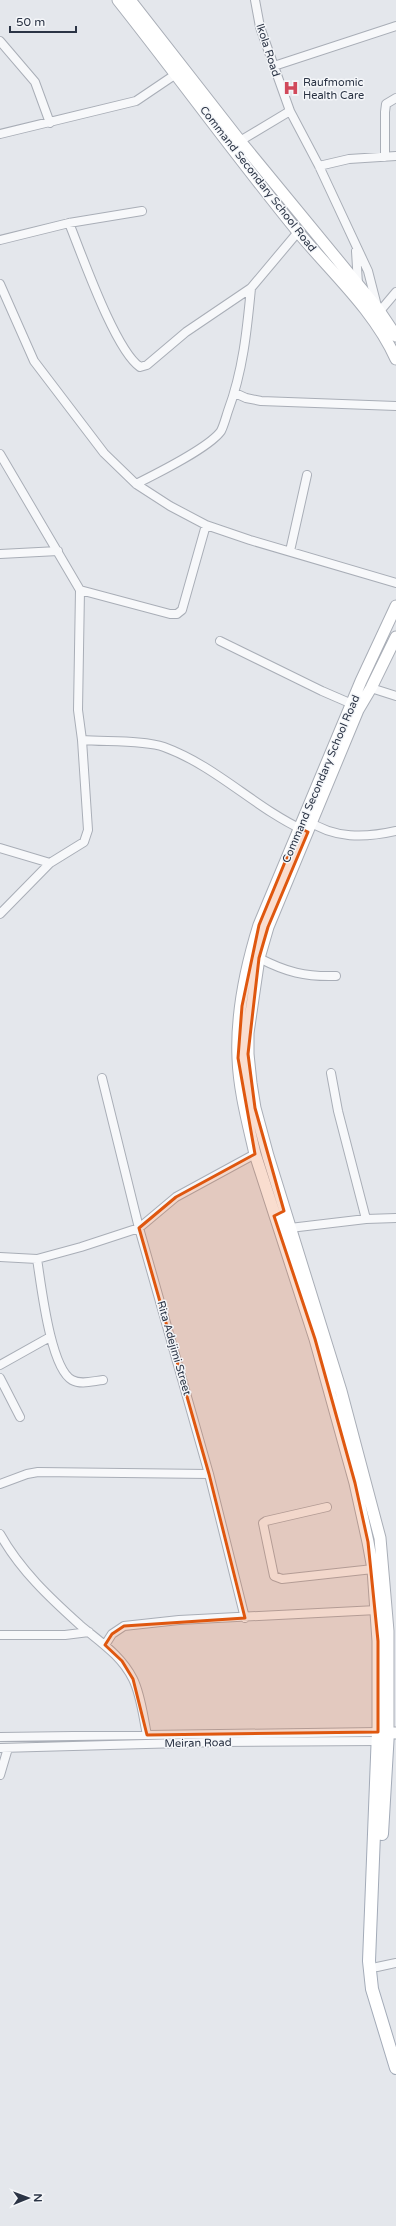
<svg xmlns="http://www.w3.org/2000/svg" width="396" height="2226" viewBox="0 0 396 2226" font-family="'Varela Round',sans-serif">
<style>
.lines{fill:none;stroke-linecap:round;stroke-linejoin:round}
.street-casing{stroke:#a9aeb7;stroke-width:10}
.secondary-casing{stroke:#a9aeb7;stroke-width:13}
.primary-casing{stroke:#a3abb8;stroke-width:14}
.street{stroke:#f7f8fa;stroke-width:8}
.secondary{stroke:#fff;stroke-width:11}
.primary{stroke:#fff;stroke-width:12}
.marked{fill:#df570f;fill-opacity:0.2;stroke:#df570f;stroke-width:3;stroke-linejoin:round}
.labels{text-anchor:middle;dominant-baseline:central;stroke-width:3;stroke-linejoin:round;paint-order:stroke}
.street-label{font-size:11px;fill:#2b3445;stroke:#f4f6f9}
.poi-label{font-size:11px;fill:#2b3445;stroke:#f4f6f9;text-anchor:start}
</style>
<rect width="100%" height="100%" fill="#e4e7ec"/>
<g class="lines">
<defs>
<path id="street" d="M0,41L35,82L50,123
M274,66L396,26
M290,111L319,166L368,271L377,306
M0,134L136,101L176,74
M240,141L290,111L260,27L255,0
M385,157V112L386,104L396,98
M319,166L349,159L396,156
M69,223C82,255 115,350 140,367L147,365L186,332L251,288L298,232
M0,240L69,223L142,211
M0,284L34,361L104,453L136,484L170,506L206,525L250,540L396,583
M356,286L358,284L356,251
M380,311L396,292
M235,393L246,398L261,401L396,406
M0,454L80,590L78,710L82,740L88,830L84,842L50,863L0,848
M136,484C156,474 209,448 221,431C224,425 226,417 228,411C243,371 247,330 251,288
M290,551L307,475
M0,554L58,551
M80,590L170,614H177L182,610L206,525
M220,641L322,691L352,704
M371,688L396,696
M82,740C105,742 144,740 164,747C216,766 254,807 303,830
M307,820C334,839 365,838 396,831
M0,914L50,863
M259,958C286,972 305,977 336,976
M331,1073L338,1111L366,1219
M102,1078L139,1228L209,1474L245,1618
M290,1228L366,1219L396,1218
M0,1257L37,1259L81,1247L139,1228L176,1197L255,1154
M37,1259C41,1283 50,1368 72,1380C81,1385 93,1381 103,1380
M0,1365L50,1337
M0,1378L20,1417
M0,1484L27,1474L38,1472L209,1474
M327,1507L266,1521L263,1523L274,1576L282,1579L373,1569
M0,1534C20,1570 50,1598 80,1625C100,1642 121,1655 133,1679C141,1695 143,1716 147,1735
M0,1635H65L89,1632
M105,1645L112,1634L124,1626L179,1620L377,1610
M0,1737L378,1732
M0,1748L219,1742L378,1741
M0,1775L8,1748
M377,1967L396,1963"/>
<path id="secondary" d="M118,0C179,77 236,156 298,232C332,273 374,310 396,359
M130,0L240,141L378,309L396,336
M396,606L361,681L259,925C246,967 236,1014 238,1058C239,1090 248,1123 255,1154L315,1339L355,1483L368,1542L373,1569L378,1641V1732L396,1733
M388,1732V1631L380,1538L341,1391L268,1156L255,1108L251,1083L248,1054V1033L259,958L268,927L358,710L371,688L396,637"/>
<path id="primary" d="M378,1732L369,1961L372,1989L396,2068
M382,1834L388,1732"/>
</defs>
<!-- street casing -->
<use href="#street" class="street-casing"/>
<!-- secondary casing -->
<use href="#secondary" class="secondary-casing"/>
<!-- primary casing -->
<use href="#primary" class="primary-casing"/>
<!-- street -->
<use href="#street" class="street"/>
<!-- secondary -->
<use href="#secondary" class="secondary"/>
<!-- primary -->
<use href="#primary" class="primary"/>
</g>
<!-- marked area -->
<path class="marked" d="M299,828L308,832L268,927L259,958L248,1054L255,1108L284,1211L274,1216L315,1339L355,1483L368,1542L378,1641V1732L147,1735L133,1679L122,1661L105,1645L112,1634L124,1626L245,1618L209,1474L139,1228L176,1197L255,1154L238,1058L242,1006L259,925Z"/>
<!-- icons -->
<defs>
<symbol id="hospital-bare" viewBox="-9 -9 18 18"><path d="M-5-5h3v3.5h4V-5h3V5h-3V1.5h-4V5h-3Z" fill="#d1495b" stroke="#f4f6f9" stroke-width="2.5" paint-order="stroke"/></symbol>
</defs>
<g fill-rule="evenodd">
<use href="#hospital-bare" x="280" y="77" width="22" height="22"/>
</g>
<g class="labels">
<!-- street labels -->
<g class="street-label">
<text transform="translate(268 50) rotate(72)">Ikola Road</text>
<text transform="translate(258 179) rotate(52)">Command Secondary School Road</text>
<text transform="translate(321 779) rotate(-67)">Command Secondary School Road</text>
<text transform="translate(174 1348) rotate(74)">Rita Adejimi Street</text>
<text transform="translate(198 1743) rotate(-1)">Meiran Road</text>
</g>
<!-- poi labels -->
<g class="poi-label">
<text x="303" y="82">Raufmomic<tspan x="303" dy="13">Health Care</tspan></text>
</g>
</g>
<!-- north arrow -->
<g transform="translate(28 2198) rotate(89)" stroke="#f4f6f9" stroke-width="3" paint-order="stroke">
<path d="M0-3L7 15L0 10L-7 15Z" fill="#2b3445"/>
<text y="-6" font-size="11" font-weight="bold" text-anchor="middle" fill="#2b3445">N</text>
</g>
<!-- scale -->
<path d="M10 26v6h66v-6" fill="none" stroke="#2b3445" stroke-width="2"/>
<text x="16" y="26" font-size="12" fill="#2b3445" stroke="#f4f6f9" stroke-width="3" paint-order="stroke">50 m</text>
</svg>
